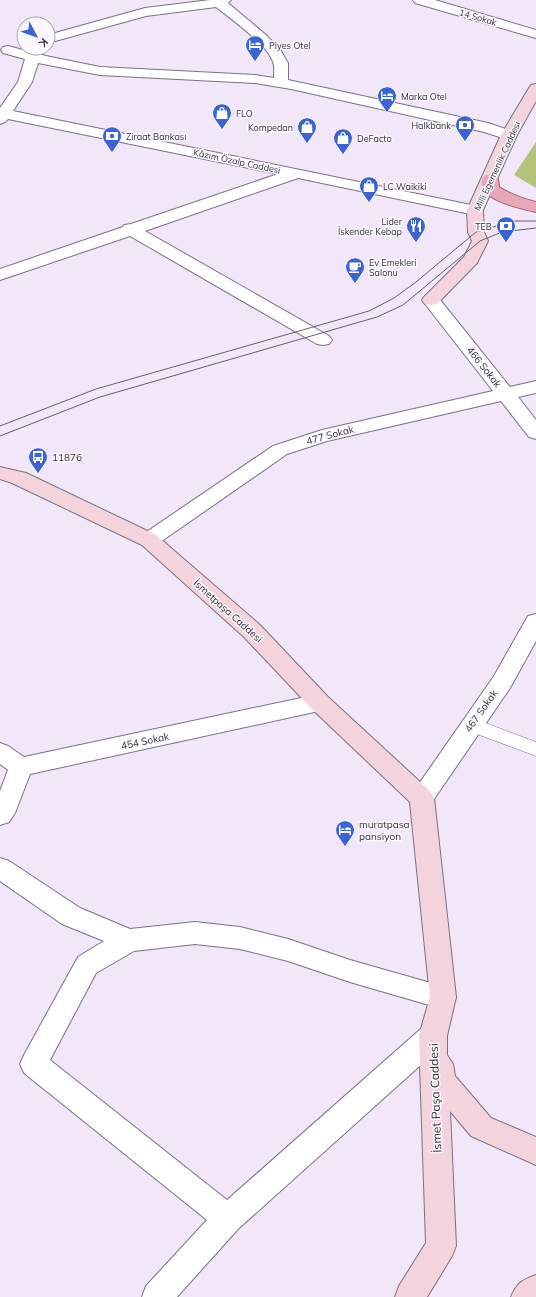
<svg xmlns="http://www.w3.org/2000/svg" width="536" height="1297" viewBox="0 0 536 1297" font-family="Mulish,sans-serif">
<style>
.green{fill:#b3c478}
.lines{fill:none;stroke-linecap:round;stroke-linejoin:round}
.lane-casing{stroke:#797181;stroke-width:1}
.street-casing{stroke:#797181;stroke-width:2}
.secondary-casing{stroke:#797181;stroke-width:2}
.primary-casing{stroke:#a1596d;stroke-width:2}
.lane{fill:#fff;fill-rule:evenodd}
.street{fill:#fff;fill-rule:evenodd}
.secondary{fill:#f4d4dc;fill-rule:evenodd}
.primary{fill:#e9a8b9;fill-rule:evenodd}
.tram{stroke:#645e68;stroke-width:1}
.labels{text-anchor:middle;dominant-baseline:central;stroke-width:3;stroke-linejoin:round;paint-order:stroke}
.far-street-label{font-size:9px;fill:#353138;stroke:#fbf7fe}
.far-poi-label{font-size:9px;fill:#353138;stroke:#fbf7fe;text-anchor:start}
.street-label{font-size:10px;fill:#353138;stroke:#fbf7fe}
.poi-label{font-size:10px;fill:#353138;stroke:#fbf7fe;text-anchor:start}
.near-street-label{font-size:12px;fill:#353138;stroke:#fbf7fe}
</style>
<rect width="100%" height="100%" fill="#f1e7f9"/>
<!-- green -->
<path class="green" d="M536,142V188L514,175Z"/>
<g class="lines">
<defs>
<path id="lane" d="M472,718L536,742V756L466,730L463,725L466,720Z"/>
<path id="street" d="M210,0H231L228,3L266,35L281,51L288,63V80L488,123L514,132L517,135L514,138L509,140L484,132L291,89L255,83L100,75L38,63L32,82L13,111L481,207L483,210L481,213L475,215L298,178L145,231L329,336L332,340L329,344L323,345L317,344L130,236L0,280V269L123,227L124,225L131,224L278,174L8,119L5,122L0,124V108L18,82L25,59L3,53L1,50L3,47L8,46L46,56L100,67L255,75L274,78C274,73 275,67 273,62C268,45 231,19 216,7L146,16L48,43V35L145,8Z
M413,0H435L536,30V38L415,3Z
M431,295L437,296L510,387L536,381V393L518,397L536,420V439L529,437L501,401L327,441L287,454L156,545L149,547L142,545L139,540L142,535L273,446L322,430L493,391L422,300L425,296Z
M536,614V641L510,688L430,805L422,808L414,805L410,798L414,791L494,676L528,616Z
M320,694L328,697L331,703L328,709L30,774L15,813L9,822L0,825V791L8,770L0,764V743L8,746L24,757Z
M0,858L9,861L80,908L130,929L195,922L240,927L288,939L350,960L452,989L456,997L452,1005L443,1009L350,982L288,961L240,949L195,944L134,951L96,973L50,1060L227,1200L423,1027L433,1024L443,1027L447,1036L443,1045L238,1229L177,1297H142L146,1286L207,1220L24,1073L20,1064L24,1055L78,957L104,941L62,924L0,881Z"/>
<path id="secondary" d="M536,84V101L517,135L483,210L484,232L488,241L477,263L437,304L431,305L425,304L422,300L425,296L464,257L472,241L468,232L467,210L501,135L529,88L531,85Z
M0,467L26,473L156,535L260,625L328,697L430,791L434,798L456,997L447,1036V1055L453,1064L455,1076L491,1118L536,1137V1165L471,1136L450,1111L456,1246L452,1256L427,1297H395L399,1286L426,1243L419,1036L430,997L410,802L312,709L244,637L142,545L12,483L0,479Z
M536,1275V1297H511C517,1283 522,1280 536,1275Z"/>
<path id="primary" d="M490,174L496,176L498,179L499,187C510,194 523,199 536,202V212C523,209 469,198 484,176Z"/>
</defs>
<!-- lane casing -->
<use href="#lane" class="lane-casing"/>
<!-- street casing -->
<use href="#street" class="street-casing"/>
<!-- secondary casing -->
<use href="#secondary" class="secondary-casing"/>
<!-- primary casing -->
<use href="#primary" class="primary-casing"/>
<!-- lane -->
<use href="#lane" class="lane"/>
<!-- street -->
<use href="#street" class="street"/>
<!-- secondary -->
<use href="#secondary" class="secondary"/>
<!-- primary -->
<use href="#primary" class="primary"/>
<!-- tram -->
<path class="tram" d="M0,426L96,389L369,311L394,298L416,282L476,232L514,221H536
M0,436L100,397L377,317L403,305L480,241L502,232L536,228"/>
</g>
<!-- icons -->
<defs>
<symbol id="hotel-pin" viewBox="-11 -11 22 30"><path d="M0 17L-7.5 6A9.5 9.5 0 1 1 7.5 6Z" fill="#3c63d4" stroke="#fbf7fe"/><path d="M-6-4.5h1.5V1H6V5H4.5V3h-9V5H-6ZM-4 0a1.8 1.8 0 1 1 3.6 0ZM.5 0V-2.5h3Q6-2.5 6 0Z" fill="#fff"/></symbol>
<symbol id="shop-pin" viewBox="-11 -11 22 30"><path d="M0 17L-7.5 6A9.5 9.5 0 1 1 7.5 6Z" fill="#3c63d4" stroke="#fbf7fe"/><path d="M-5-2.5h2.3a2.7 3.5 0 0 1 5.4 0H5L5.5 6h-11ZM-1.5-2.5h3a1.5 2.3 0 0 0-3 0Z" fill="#fff"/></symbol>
<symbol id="bank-pin" viewBox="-11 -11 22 30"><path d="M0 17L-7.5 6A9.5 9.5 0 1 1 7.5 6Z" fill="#3c63d4" stroke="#fbf7fe"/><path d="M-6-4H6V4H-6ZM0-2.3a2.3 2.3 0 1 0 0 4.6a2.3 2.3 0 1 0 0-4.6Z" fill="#fff"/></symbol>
<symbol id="restaurant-pin" viewBox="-11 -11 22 30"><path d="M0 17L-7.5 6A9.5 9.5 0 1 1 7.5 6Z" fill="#3c63d4" stroke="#fbf7fe"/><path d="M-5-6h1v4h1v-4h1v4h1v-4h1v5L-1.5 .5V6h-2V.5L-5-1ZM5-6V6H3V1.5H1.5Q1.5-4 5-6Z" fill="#fff"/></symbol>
<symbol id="cafe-pin" viewBox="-11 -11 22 30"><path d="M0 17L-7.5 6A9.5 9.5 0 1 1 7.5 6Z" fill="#3c63d4" stroke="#fbf7fe"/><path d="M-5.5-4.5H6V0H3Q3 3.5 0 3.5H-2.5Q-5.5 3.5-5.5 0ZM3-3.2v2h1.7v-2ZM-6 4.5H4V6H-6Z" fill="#fff"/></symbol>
<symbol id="bus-pin" viewBox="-11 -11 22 30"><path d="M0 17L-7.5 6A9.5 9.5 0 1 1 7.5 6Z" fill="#3c63d4" stroke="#fbf7fe"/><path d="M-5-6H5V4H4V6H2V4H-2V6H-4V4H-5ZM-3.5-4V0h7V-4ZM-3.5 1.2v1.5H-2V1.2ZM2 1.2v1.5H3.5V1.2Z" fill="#fff"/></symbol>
</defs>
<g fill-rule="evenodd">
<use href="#hotel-pin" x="244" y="34" width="22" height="30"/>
<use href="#hotel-pin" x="376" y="85" width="22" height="30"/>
<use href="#shop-pin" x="211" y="102" width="22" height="30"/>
<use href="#bank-pin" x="454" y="114" width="22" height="30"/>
<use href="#shop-pin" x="296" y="116" width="22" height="30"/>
<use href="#bank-pin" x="101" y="125" width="22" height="30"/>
<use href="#shop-pin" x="332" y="127" width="22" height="30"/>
<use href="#shop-pin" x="358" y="175" width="22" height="30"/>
<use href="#restaurant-pin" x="405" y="215" width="22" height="30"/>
<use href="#bank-pin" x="495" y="215" width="22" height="30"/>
<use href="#cafe-pin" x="344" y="256" width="22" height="30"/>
<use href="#bus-pin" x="27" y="446" width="22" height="30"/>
<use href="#hotel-pin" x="334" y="819" width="22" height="30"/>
</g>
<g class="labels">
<!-- far-street labels -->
<g class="far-street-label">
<text transform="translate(478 17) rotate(16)">14 Sokak</text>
<text transform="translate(237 161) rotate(12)">Kâzım Özalp Caddesi</text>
<text transform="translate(497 166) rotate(-65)">Milli Egemenlik Caddesi</text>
</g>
<!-- far-poi labels -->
<g class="far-poi-label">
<text x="269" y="45">Piyes Otel</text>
<text x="401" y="96">Marka Otel</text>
<text x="236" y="113">FLO</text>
<text x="451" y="125" text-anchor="end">Halkbank</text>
<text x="293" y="127" text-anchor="end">Kompedan</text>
<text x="126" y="136">Ziraat Bankası</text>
<text x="357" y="138">DeFacto</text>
<text x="383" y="186">LC Waikiki</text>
<text x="402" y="221" text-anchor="end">Lider<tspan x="402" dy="10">İskender Kebap</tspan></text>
<text x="492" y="226" text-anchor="end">TEB</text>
<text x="369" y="262">Ev Emekleri<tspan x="369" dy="10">Salonu</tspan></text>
</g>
<!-- street labels -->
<g class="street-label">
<text transform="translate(484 367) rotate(52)">466 Sokak</text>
<text transform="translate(330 435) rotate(-15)">477 Sokak</text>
<text transform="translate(228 611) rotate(42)">İsmetpaşa Caddesi</text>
<text transform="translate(481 711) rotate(-55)">467 Sokak</text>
<text transform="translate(145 741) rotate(-12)">454 Sokak</text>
</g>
<!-- poi labels -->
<g class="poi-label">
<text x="52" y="457">11876</text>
<text x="359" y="824">muratpasa<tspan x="359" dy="12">pansiyon</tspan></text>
</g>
<!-- near-street labels -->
<g class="near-street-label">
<text transform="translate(435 1098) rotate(-92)">İsmet Paşa Caddesi</text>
</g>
</g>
<!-- north arrow -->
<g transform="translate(36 36) rotate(131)"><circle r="19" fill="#fbf7fe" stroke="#aca8af"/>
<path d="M0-3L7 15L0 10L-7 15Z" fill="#3c63d4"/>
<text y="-6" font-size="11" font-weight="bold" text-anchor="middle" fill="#353138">K</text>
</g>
</svg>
